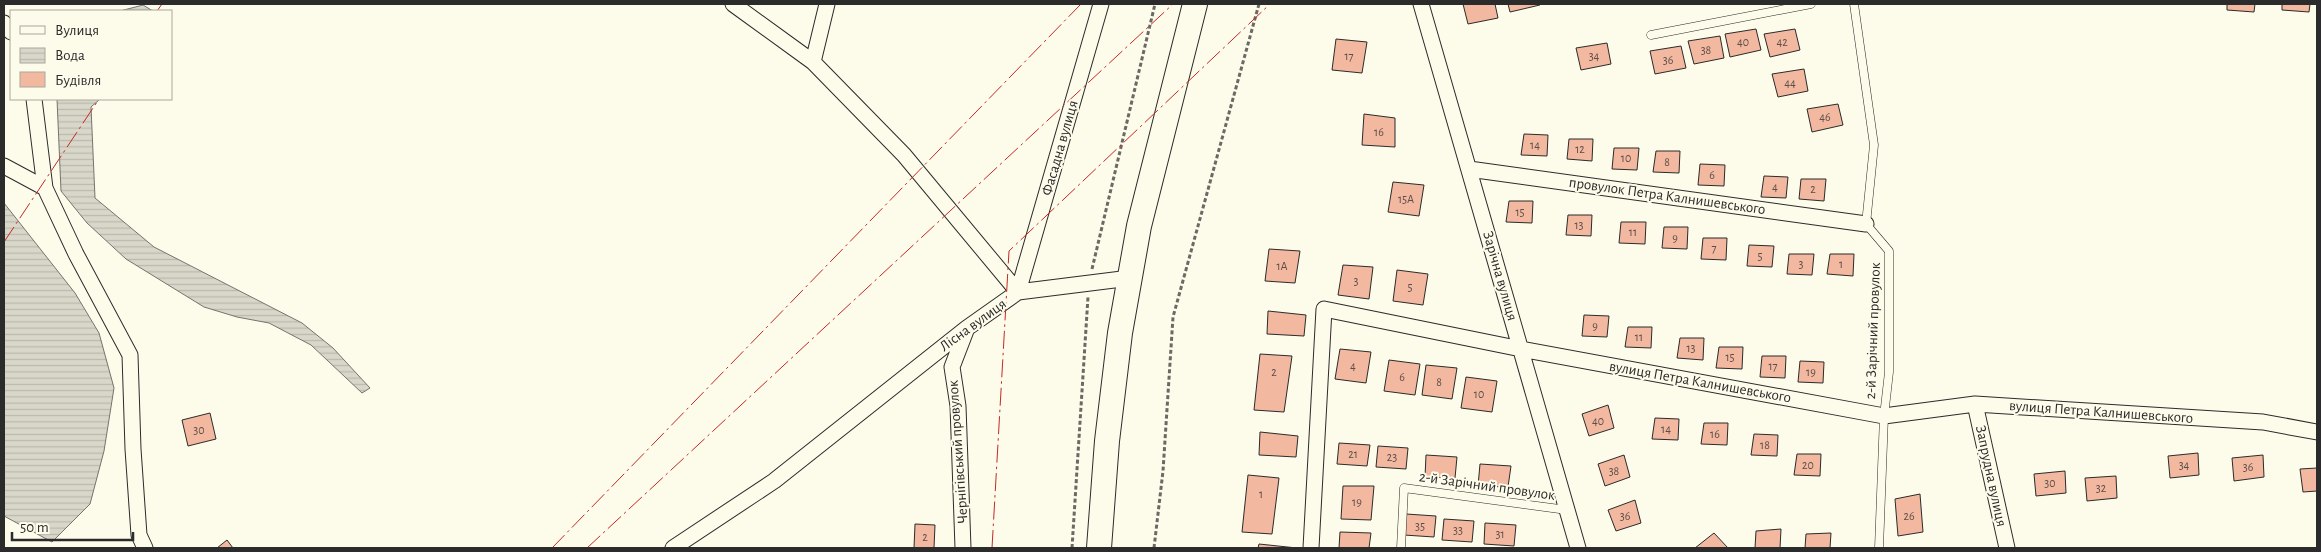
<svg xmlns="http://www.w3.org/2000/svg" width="2321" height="552" viewBox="0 0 2321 552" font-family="'Alegreya Sans',sans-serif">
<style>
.water{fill:url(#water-rules);stroke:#74746e}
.building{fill:#f2b8a0;stroke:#2b2b2b}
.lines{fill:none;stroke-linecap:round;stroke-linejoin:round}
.service-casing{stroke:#2b2b2b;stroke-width:9}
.minor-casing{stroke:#2b2b2b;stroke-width:17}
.primary-casing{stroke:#2b2b2b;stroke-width:26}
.path{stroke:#6a6964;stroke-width:3;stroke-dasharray:4 2.5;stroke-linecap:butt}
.service{stroke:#fdfbea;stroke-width:8}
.minor{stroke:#fdfbea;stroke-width:15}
.primary{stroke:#fdfbea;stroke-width:24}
.power{stroke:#c62828;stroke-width:1;stroke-dasharray:18 4 2.5 4;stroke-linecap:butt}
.labels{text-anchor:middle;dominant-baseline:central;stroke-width:4;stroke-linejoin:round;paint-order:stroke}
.number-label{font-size:12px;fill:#5d4e48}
.street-label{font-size:15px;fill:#2b2b2b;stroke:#fdfbea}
</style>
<defs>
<pattern id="water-rules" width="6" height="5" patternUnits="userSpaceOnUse" patternTransform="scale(1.25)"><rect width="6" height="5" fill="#d8d7c9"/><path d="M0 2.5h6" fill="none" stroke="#bab9ad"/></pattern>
</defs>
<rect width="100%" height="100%" fill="#fdfbea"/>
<!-- water -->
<path class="water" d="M143,5L153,11H120Z
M57,99H100L91,107L95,198L154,247L302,323L333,348L370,388L362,393L311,345L269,323L237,317L204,307L126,259L87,223L61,191Z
M4,203L75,293L99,333L114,388L104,451L90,504L52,542L4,516Z"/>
<!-- building -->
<path class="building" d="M1463,4H1495L1498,18L1468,24Z
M1508,4H1540V5L1510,12Z
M2227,4H2255L2254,12L2227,10Z
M2282,4H2310L2309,12L2282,10Z
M1756,29L1761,50L1730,57L1725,34Z
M1795,29L1800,50L1770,57L1764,34Z
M1720,36L1724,58L1694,64L1688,41Z
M1336,39L1367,42L1362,73L1332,70Z
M1607,43L1611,64L1581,70L1576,48Z
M1681,46L1686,68L1655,74L1650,51Z
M1804,69L1808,91L1778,97L1772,74Z
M1838,104L1843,125L1812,132L1807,109Z
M1364,114L1395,118V147L1362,145Z
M1524,134L1548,135L1547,156L1521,155Z
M1569,139H1593L1592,161L1567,159Z
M1614,148H1639L1637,170L1612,169Z
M1656,151H1680L1679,173L1653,172Z
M1700,164L1725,165L1724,186L1698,185Z
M1764,176L1788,177L1786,198L1761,197Z
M1801,179H1826L1824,201L1799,199Z
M1393,182L1424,185L1419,216L1388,212Z
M1509,201H1533L1532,223L1506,222Z
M1568,215H1592L1591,236L1566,235Z
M1621,222H1646L1645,244L1619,243Z
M1664,227H1688L1687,249L1662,248Z
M1703,238H1727L1726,260L1701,259Z
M1749,245L1774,246L1772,267L1747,266Z
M1269,249L1300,251L1295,283L1265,281Z
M1789,254H1814L1812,275L1787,274Z
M1830,254H1854L1853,276L1827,274Z
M1343,265L1373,267L1369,299L1338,295Z
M1397,270L1428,274L1423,305L1393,301Z
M1268,311L1306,315L1304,336L1267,334Z
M1584,315L1609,316L1607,337L1582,336Z
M1628,327H1652L1651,348L1625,347Z
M1680,338H1704L1703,360L1677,358Z
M1719,347H1743L1742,369L1716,368Z
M1340,349L1371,352L1366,383L1335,379Z
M1260,354L1292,356L1284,412L1254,410Z
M1762,356H1786L1785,378L1760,377Z
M1389,360L1420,364L1415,395L1384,391Z
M1800,361L1824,362L1823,383L1798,382Z
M1426,365L1457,368L1452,399L1422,395Z
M1466,377L1497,381L1492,412L1461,408Z
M1608,405L1614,428L1589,436L1582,414Z
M210,413L216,439L188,446L182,420Z
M1655,418L1679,419L1678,440L1652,439Z
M1704,423H1728L1727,445L1701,444Z
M1260,432L1298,436L1296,457L1259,455Z
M1754,434L1778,435L1777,456L1751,455Z
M1339,443L1370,445L1367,466L1337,464Z
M1378,446L1408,448L1406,469L1376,467Z
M2198,453L2199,475L2170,478L2168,456Z
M1797,454H1821L1820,476L1794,475Z
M1426,455L1457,457L1455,478L1425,477Z
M1624,455L1630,477L1605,486L1598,464Z
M2263,455L2264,477L2234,481L2232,458Z
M1480,464L1511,466L1508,487L1478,486Z
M2317,468V491L2303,492L2300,469Z
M2065,471L2066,493L2036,496L2034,474Z
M1248,475L1279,478L1272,534L1242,532Z
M2116,476L2117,498L2087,501L2085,478Z
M1343,486H1374L1371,520L1341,519Z
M1920,494L1923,532L1898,536L1895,499Z
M1635,500L1641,523L1616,531L1608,510Z
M1406,514L1436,516L1434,537L1404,535Z
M1444,519L1474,521L1472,542L1442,540Z
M1485,523L1516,525L1514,546L1484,544Z
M915,524L935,525L934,548H914Z
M1781,529L1780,548H1755L1756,531Z
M1340,532L1371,533L1369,548H1339Z
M1714,533L1728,548H1695Z
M1831,533L1830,548H1805L1806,534Z
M227,540L233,548H217Z
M1259,544L1297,548H1258Z"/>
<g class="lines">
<defs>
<path id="service" d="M1854,4L1874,145L1866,224L1889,251V372L1884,416L1879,548
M1651,35L1811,4
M1401,548L1404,488L1567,510"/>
<path id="minor" d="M1101,4L1018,292L1130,278
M1421,4L1578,548
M4,23L11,32
M813,62L827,4
M34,99L45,188L76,254L130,355L133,449L139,535L145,548
M4,166L45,188
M1469,169L1866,224
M1975,404L2007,548
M673,548L774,481L967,328L1018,292L904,155L813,62L733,4
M963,548L958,406L952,367L967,328
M1311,548L1324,309L1521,349L1884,416L1975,404L2263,422L2317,432"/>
<path id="primary" d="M1099,548L1107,441L1120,333L1139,226L1195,4"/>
</defs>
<!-- service casing -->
<use href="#service" class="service-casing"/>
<!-- minor casing -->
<use href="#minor" class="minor-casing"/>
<!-- primary casing -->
<use href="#primary" class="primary-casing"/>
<!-- path -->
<path class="path" d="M1092,269L1155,4
M1072,548L1088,297
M1154,548L1163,471L1173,317L1259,4"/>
<!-- service -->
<use href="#service" class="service"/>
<!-- minor -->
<use href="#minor" class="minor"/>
<!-- primary -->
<use href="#primary" class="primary"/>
<!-- power -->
<path class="power" d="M157,11L162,4
M4,242L99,99
M552,548L1081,4
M587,548L1173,4
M992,548L1009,251L1270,4"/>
</g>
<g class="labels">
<!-- number labels -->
<g class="number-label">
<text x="1743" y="42">40</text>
<text x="1782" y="42">42</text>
<text x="1706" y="50">38</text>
<text x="1349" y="56">17</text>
<text x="1594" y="56">34</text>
<text x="1668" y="60">36</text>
<text x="1790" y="83">44</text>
<text x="1825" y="117">46</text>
<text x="1379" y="132">16</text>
<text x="1535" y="145">14</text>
<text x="1580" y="149">12</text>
<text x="1626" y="158">10</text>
<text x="1667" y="162">8</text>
<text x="1712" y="175">6</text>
<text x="1775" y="187">4</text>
<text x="1813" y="189">2</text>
<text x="1406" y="199">15А</text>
<text x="1520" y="212">15</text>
<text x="1579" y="225">13</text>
<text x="1633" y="232">11</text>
<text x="1675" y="238">9</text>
<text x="1714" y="248">7</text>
<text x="1760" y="256">5</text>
<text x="1801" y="264">3</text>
<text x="1841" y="264">1</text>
<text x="1282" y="266">1А</text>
<text x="1356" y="281">3</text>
<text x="1410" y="287">5</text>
<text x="1595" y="326">9</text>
<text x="1639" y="337">11</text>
<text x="1691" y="348">13</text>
<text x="1730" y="357">15</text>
<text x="1353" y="366">4</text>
<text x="1773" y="366">17</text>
<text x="1274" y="372">2</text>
<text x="1811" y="372">19</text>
<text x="1402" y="377">6</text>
<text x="1439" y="382">8</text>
<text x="1479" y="394">10</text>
<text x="1598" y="421">40</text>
<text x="1666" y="429">14</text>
<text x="199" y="430">30</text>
<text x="1715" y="434">16</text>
<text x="1765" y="445">18</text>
<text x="1353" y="454">21</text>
<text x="1392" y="457">23</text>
<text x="1808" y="465">20</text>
<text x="2184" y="465">34</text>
<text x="2248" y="467">36</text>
<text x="1614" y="471">38</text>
<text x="2050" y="483">30</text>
<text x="2101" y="488">32</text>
<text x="1261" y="494">1</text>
<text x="1357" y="502">19</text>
<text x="1625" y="516">36</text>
<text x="1909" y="516">26</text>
<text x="1420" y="526">35</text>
<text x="1458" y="530">33</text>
<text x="1500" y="534">31</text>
<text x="925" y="537">2</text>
</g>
<!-- street labels -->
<g class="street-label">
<text transform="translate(1060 148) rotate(-74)">Фасадна вулиця</text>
<text transform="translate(1667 196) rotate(8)">провулок Петра Калнишевського</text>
<text transform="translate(1500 276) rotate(74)">Зарічна вулиця</text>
<text transform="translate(973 325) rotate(-36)">Лісна вулиця</text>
<text transform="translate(1873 331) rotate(-88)">2-й Зарічний провулок</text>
<text transform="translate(1700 382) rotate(10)">вулиця Петра Калнишевського</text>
<text transform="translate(2101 412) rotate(4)">вулиця Петра Калнишевського</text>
<text transform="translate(958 452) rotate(-94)">Чернігівський провулок</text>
<text transform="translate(1991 476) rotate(78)">Запрудна вулиця</text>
<text transform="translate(1487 486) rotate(8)">2-й Зарічний провулок</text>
</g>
</g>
<!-- border -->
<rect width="2321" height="552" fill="none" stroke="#2b2b2b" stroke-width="10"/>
<!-- legend -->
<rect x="10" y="10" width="162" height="90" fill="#fdfbea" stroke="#a9a89e"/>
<rect x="20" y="26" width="25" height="8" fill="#fdfbea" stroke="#a9a89e"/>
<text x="55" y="35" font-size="15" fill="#2b2b2b">Вулиця</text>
<rect x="20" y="48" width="25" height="15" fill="url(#water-rules)" stroke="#a9a89e"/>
<text x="55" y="60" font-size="15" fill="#2b2b2b">Вода</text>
<rect x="20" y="72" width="25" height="15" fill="#f2b8a0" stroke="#a9a89e"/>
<text x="55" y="85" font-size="15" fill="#2b2b2b">Будівля</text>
<!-- scale -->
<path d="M12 532v8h121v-8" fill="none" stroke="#2b2b2b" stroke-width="2.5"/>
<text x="20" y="532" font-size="15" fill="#2b2b2b" stroke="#fdfbea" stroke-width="4" paint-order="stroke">50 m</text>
</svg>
